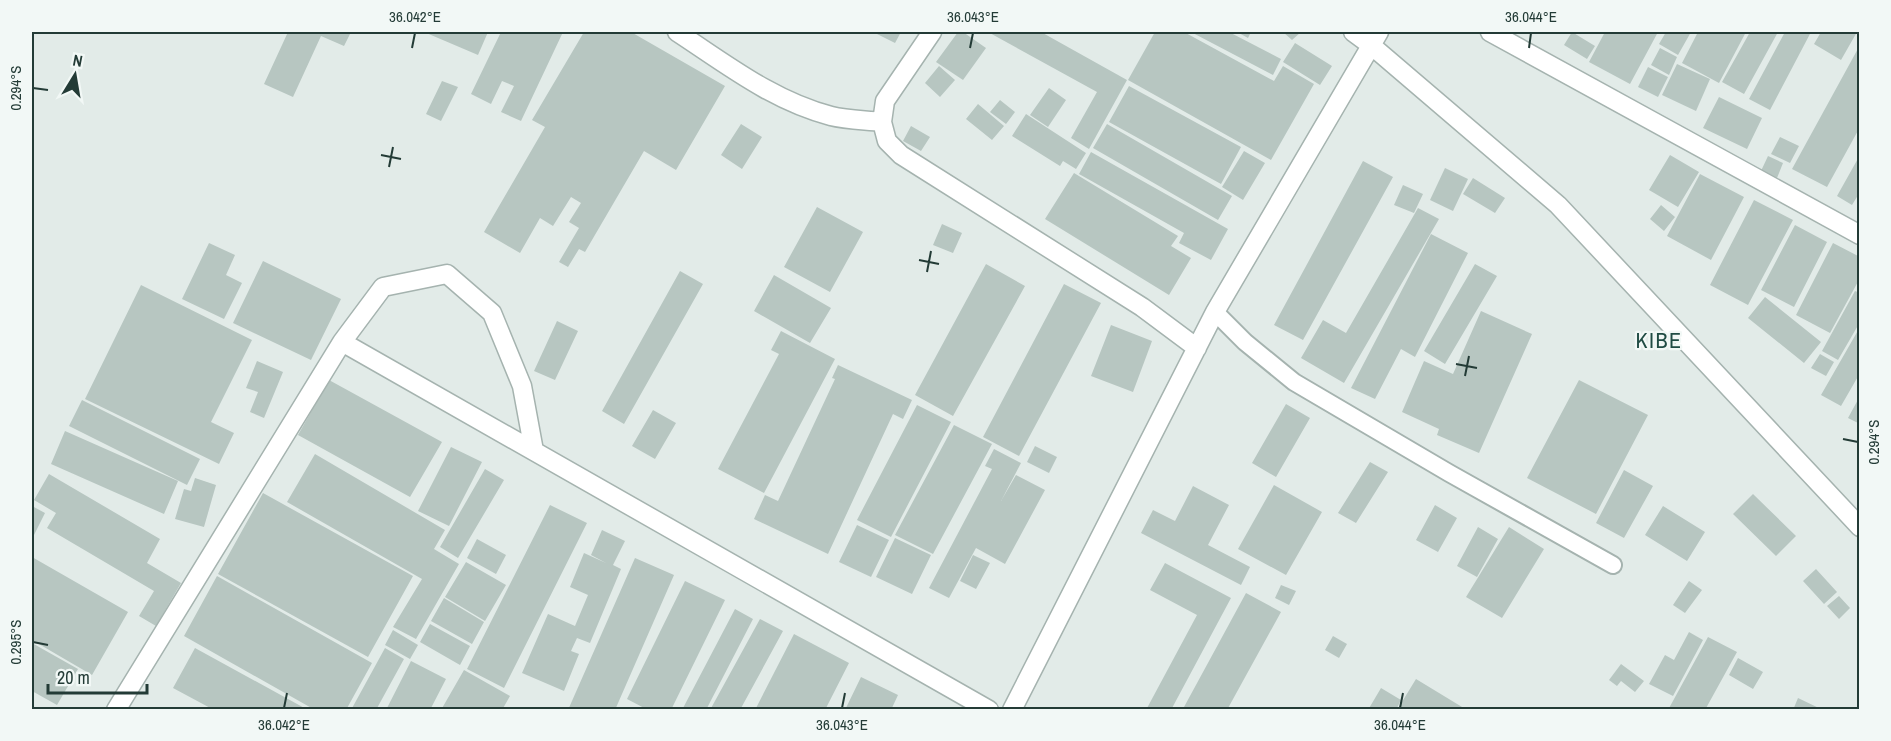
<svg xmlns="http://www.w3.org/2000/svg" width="1891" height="741" viewBox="0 0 1891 741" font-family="'Archivo Narrow',sans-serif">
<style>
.building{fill:#b7c6c1}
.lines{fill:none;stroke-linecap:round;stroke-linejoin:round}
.service-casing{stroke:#a5b3af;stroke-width:20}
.minor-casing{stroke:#a5b3af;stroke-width:21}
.service{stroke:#fff;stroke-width:16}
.minor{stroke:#fff;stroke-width:18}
.ticks{fill:none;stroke:#233b36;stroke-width:2}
.labels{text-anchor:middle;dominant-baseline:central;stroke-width:4.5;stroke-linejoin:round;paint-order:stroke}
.quarter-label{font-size:22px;letter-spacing:1.5px;fill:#204c44;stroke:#f2f8f6}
.neatline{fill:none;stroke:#233b36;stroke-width:2}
.ticks-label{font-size:15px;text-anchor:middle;fill:#233b36}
</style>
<rect width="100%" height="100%" fill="#e2ebe8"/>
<!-- building -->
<path class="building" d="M288,32H351L344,46L321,36L293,97L264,84Z
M424,32H488L478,55Z
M501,32H563L521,121L501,112L514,86L502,81L491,104L471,94Z
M584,32H631L725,86L676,170L644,151L585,252L579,249L568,267L559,262L579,228L569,222L581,203L571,197L553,226L540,218L520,253L484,232L545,127L532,120Z
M873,32H901L895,43Z
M958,32H963L986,48L963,80L936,62Z
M988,32H1041L1127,80L1089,149L1071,138L1097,92Z
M1155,32H1184L1274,81L1283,66L1314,84L1271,160L1128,80Z
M1191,32H1229L1281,59L1273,75Z
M1237,32H1251L1248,38Z
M1283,32H1301L1292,40Z
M1572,32L1595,46L1587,59L1564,45Z
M1605,32H1658L1630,84L1589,62Z
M1666,32H1691L1678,55L1659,44Z
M1698,32H1746L1719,83L1682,63Z
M1750,32H1778L1744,94L1722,82Z
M1785,32H1811L1770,110L1749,99Z
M1821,32H1857L1841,60L1814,44Z
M1295,43L1332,66L1320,85L1283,62Z
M1860,45V127L1827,187L1792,169Z
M1660,48L1677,57L1669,75L1651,65Z
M1677,64L1710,79L1696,111L1662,95Z
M939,66L955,80L940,97L925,83Z
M1648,67L1668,77L1658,97L1638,87Z
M442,81L458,87L441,121L426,114Z
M1129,86L1241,147L1221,184L1109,122Z
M1049,88L1066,100L1048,127L1030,115Z
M1719,97L1762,118L1747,149L1703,128Z
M1000,100L1015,112L1006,124L990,112Z
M978,104L1004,126L992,140L966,119Z
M1026,114L1086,153L1076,169L1063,161L1060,166L1012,136Z
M741,124L762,137L742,169L721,155Z
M1107,124L1232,196L1218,220L1093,148Z
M911,126L930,137L921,151L903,141Z
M1780,137L1799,146L1790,163L1771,154Z
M1244,151L1265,163L1243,200L1222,187Z
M1091,152L1228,229L1211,260L1179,243L1184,233L1079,174Z
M1670,155L1699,172L1678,207L1649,190Z
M1860,155V192L1852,205L1837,196Z
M1768,156L1783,163L1777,178L1761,171Z
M1363,161L1393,177L1303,340L1274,325Z
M1445,168L1468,179L1453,211L1430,200Z
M1074,173L1178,236L1171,246L1191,258L1169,295L1045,219Z
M1700,174L1744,197L1711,260L1667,236Z
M1473,178L1505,198L1495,213L1463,194Z
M1403,185L1423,194L1414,213L1394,205Z
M1754,200L1793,220L1748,305L1710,285Z
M1661,205L1675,217L1664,231L1650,219Z
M817,207L863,232L830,292L784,267Z
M1418,208L1439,219L1344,383L1301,358L1323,320L1346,333Z
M942,224L962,233L953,253L933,245Z
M1795,225L1827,242L1794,307L1761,290Z
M1431,234L1468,253L1415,357L1401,349L1375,399L1351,388Z
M209,243L235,255L226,275L242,283L224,319L182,299Z
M1833,243L1860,257V278L1830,333L1796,315Z
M263,261L341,299L311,360L233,323Z
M986,264L1025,286L953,416L915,395Z
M1475,264L1497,276L1445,364L1424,351Z
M680,271L703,284L624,424L602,411Z
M774,275L831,308L810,343L754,311Z
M1064,284L1101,303L1019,456L983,437Z
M141,285L252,340L211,422L234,433L219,464L85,399Z
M1855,291L1860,293V322L1838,360L1822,351Z
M1765,297L1821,342L1804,363L1748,318Z
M1481,311L1532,334L1479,453L1437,435L1439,429L1402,412L1424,361L1453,374Z
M557,321L578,331L555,380L534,371Z
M1111,325L1152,341L1133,392L1091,376Z
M1860,327V373L1841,406L1821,395Z
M781,331L835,359L764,493L718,469L779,354L771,350Z
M1820,354L1834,362L1826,376L1811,368Z
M257,361L283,372L264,418L250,412L258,392L246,388Z
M838,365L912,400L903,419L893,414L828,554L754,519L765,495L778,501L835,379L832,378Z
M329,380L442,442L410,497L298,435Z
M1579,380L1648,415L1596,514L1527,478Z
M1860,396V424L1848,418Z
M82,400L200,459L187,485L69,426Z
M1286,404L1310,418L1276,477L1252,463Z
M917,405L951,422L891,537L857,520Z
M653,410L676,423L655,459L632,446Z
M954,425L992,444L933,554L895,535Z
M65,431L178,481L164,514L51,464Z
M1035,446L1057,457L1049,473L1027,462Z
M451,447L482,462L449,526L418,511Z
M994,449L1021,463L1001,501L1016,475L1045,490L1005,564L976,548L949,598L929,588L992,469L985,466Z
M315,454L445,530L434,549L459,564L416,639L393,627L422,579L287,502Z
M1370,462L1388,472L1356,523L1338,513Z
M485,469L504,480L458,558L440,547Z
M1624,470L1653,486L1624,538L1596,523Z
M49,474L160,539L147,563L181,583L156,626L139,616L154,591L47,528L56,513L34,500Z
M195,478L216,485L204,527L175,519L184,489L191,491Z
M1274,485L1322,512L1286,575L1238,549Z
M1193,486L1229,505L1208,545L1250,567L1241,585L1141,533L1153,510L1175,521Z
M263,493L413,576L368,657L218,574Z
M1753,494L1796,536L1776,556L1733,514Z
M550,505L587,523L504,688L467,669Z
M1435,505L1457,518L1438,552L1416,540Z
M32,506L45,513L32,539Z
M1663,506L1705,532L1687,561L1645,535Z
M857,525L889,540L871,577L839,562Z
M1478,527L1498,539L1477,577L1457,566Z
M1509,527L1544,549L1502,618L1466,597Z
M602,530L625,541L613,565L621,569L590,643L577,638L571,651L579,654L564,691L522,673L548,614L575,626L588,595L570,587L584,553L606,563L591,555Z
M895,538L931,555L912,594L876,577Z
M477,539L506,555L496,574L467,558Z
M973,555L990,563L976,589L960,581Z
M32,557L128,612L92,675L32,640Z
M635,558L674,575L615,710H568Z
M466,562L506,585L485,621L445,597Z
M1165,563L1231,598L1171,710H1146L1197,615L1150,590Z
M1816,569L1837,592L1824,604L1803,581Z
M217,576L372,663L346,710H315L184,636Z
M685,581L725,600L671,710H648L627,699Z
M1689,581L1702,590L1685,613L1673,605Z
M1281,585L1296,591L1289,605L1275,598Z
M1246,593L1281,612L1227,710H1188L1184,707Z
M1839,596L1850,608L1839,619L1827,606Z
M444,598L484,622L472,644L431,621Z
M735,609L753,619L706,710H682Z
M760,619L783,631L740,710H710Z
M430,624L470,646L460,665L420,642Z
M393,630L418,645L410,659L385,645Z
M1689,632L1703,640L1673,696L1649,684L1665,655L1674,660Z
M794,634L849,663L825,710H755Z
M1333,636L1347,644L1339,658L1325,650Z
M1708,637L1737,652L1705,710H1668Z
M32,643L78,669L57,705L32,691Z
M195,648L308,710H214L173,688Z
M385,648L404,659L376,710H351Z
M1738,658L1763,672L1753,689L1729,675Z
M411,661L446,679L430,710H386Z
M1621,664L1644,681L1635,692L1621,681L1617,686L1609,680Z
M464,670L510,696L502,710H441Z
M861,677L898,695L891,710H845Z
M1416,679L1467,710H1397Z
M1381,688L1401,700L1396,710H1368Z
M1798,698L1823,710H1793Z"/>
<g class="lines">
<defs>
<path id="service" d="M1215,312L1245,342L1294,382L1449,473L1613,565"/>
<path id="minor" d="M677,32C726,64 773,101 831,116C847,120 865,120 882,122
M932,32L885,101L882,122L887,141L901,155L1142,307L1197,348
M1353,32L1372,46L1558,205L1860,527
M1490,32L1860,235
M342,342L383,287L447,274L492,313L522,386L534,451
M116,710L342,342L989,710
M1012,710L1215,312L1379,32"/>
</defs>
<!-- service casing -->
<use href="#service" class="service-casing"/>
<!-- minor casing -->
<use href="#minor" class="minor-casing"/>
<!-- service -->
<use href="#service" class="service"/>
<!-- minor -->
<use href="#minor" class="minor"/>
</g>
<!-- ticks -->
<path class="ticks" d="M412,48L415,33M970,48L973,33M1529,48L1531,33M33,88L48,90M381,155L401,159M389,167L393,147M919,260L939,264M927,272L931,251M1456,364L1477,368M1465,376L1469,356M1843,439L1858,442M33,642L48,645M284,708L287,693M842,708L845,693M1400,708L1403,693"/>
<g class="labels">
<!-- quarter labels -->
<g class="quarter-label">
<text x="1659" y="340">KIBE</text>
</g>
</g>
<!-- border -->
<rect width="1891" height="741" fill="none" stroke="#f2f8f6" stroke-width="66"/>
<!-- north arrow -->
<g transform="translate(75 75) rotate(11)" stroke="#f2f8f6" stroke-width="4.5" paint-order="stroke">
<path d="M0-4.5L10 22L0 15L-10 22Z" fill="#233b36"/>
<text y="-9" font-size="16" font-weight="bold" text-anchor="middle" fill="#233b36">N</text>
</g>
<!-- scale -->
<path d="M48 684v9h99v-9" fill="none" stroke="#233b36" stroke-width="3"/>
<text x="57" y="684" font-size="18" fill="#233b36" stroke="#f2f8f6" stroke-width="4.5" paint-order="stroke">20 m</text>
<rect x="33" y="33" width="1825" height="675" class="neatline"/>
<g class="ticks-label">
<text x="415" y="22">36.042°E</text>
<text x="973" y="22">36.043°E</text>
<text x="1531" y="22">36.044°E</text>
<text transform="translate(16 88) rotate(-90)" y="5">0.294°S</text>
<text transform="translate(1874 442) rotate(-90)" y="5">0.294°S</text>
<text transform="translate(16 642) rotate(-90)" y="5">0.295°S</text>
<text x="284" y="730">36.042°E</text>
<text x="842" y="730">36.043°E</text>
<text x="1400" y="730">36.044°E</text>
</g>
</svg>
